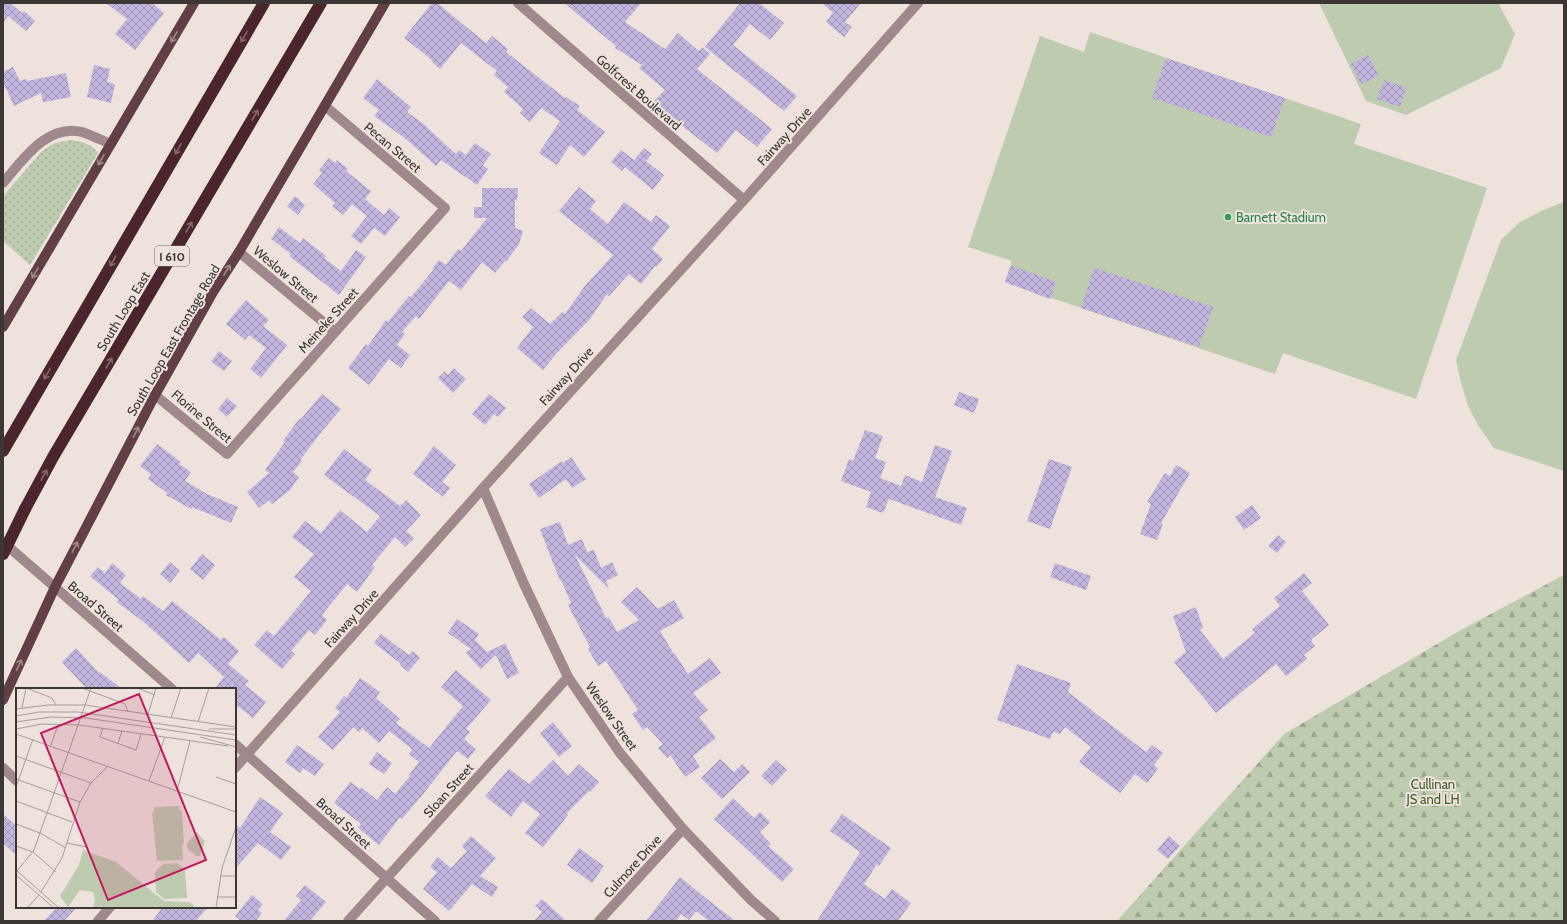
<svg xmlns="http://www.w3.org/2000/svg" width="1567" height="924" viewBox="0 0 1567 924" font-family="Cabin,sans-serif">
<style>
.grass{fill:url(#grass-dots)}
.forest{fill:url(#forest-firs)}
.pitch{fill:#bdccae}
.building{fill:url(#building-cross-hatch)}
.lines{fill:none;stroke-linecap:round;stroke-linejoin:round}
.minor{stroke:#9f898c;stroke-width:10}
.major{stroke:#623f44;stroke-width:10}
.highway{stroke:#4b252c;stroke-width:12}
.highway-bridge{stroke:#4b252c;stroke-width:12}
.oneway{stroke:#a18988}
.oneway2{stroke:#84686a}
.leisure-dot{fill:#2e9e5b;stroke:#ede3dc;stroke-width:1.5}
.labels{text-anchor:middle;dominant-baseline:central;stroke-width:4;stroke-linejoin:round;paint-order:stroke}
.shield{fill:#ede3dc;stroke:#706b66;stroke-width:1}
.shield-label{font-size:12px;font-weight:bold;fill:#3b3734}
.street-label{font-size:13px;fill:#3b3734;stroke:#ede3dc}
.leisure-label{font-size:13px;fill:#27864d;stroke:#ede3dc;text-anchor:start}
.park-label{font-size:13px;fill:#455d24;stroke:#ede3dc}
.inset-road{fill:none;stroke:#a69e99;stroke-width:1}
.view{fill:#c2185b;fill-opacity:0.15;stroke:#c2185b;stroke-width:2}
.inset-edge{fill:none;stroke:#3b3734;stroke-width:2}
</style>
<defs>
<pattern id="grass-dots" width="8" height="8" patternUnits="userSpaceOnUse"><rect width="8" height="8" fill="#bdccae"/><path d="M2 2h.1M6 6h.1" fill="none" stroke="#9ba68e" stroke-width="1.8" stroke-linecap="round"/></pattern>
<pattern id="forest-firs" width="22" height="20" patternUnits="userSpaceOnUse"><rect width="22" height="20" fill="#bdccae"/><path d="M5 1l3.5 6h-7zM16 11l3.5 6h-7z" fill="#9ba68e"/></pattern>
<pattern id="building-cross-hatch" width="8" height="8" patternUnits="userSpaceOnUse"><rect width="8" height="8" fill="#c2b5de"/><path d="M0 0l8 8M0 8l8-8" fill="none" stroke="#9f94b5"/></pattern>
</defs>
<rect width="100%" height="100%" fill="#ede3dc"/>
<!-- grass -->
<path class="grass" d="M70,140C82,142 91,143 98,153L30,265L3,241V196L42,151L55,143Z"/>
<!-- forest -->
<path class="forest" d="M1564,575V921H1117L1284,734L1459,631Z"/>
<!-- pitch -->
<path class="pitch" d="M1319,3H1498L1515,34L1501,68L1406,115L1366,101Z
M1090,32L1361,124L1354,144L1487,188L1416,399L1283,353L1275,374L1005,282L1012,261L968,247L1040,36L1084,52Z
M1564,202V471L1494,448L1478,425L1468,406L1461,383L1456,360L1501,240L1520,222L1543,210Z"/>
<!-- building -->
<path class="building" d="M3,3H10L22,13L24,11L35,21L26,31L8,16L3,23Z
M106,3H152L164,13L135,50L115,34L127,19Z
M432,3H437L486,43L492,36L508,49L506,52L538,77L565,98L566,97L580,106L577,110L605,132L584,157L570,145L557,165L539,153L560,121L541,108L530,122L520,113L523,109L504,92L508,87L494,75L497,71L461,43L440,69L431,61L432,60L404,38Z
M564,3H641L625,22L665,49L678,33L699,51L702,47L710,54L697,69L772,129L757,147L736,130L717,153L668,115L654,101L665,90L639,68L642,65L615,48L616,46Z
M740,3H759L784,23L770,40L750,24L733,45L797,96L784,111L705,47Z
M822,3H861L845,22L852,27L844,37L826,22L833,13Z
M1368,55L1379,76L1361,84L1351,64Z
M1166,58L1285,98L1271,137L1152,98Z
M94,65L110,69L107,82L115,84L111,103L87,97Z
M13,67L20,81L26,79L27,81L66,73L71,97L43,102L41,93L14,106L3,82V72Z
M377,79L411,107L407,112L425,125L435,135L456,154L459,150L466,155L475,143L491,154L483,165L488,169L477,185L441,160L436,166L406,139L374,116L379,110L363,98Z
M1384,80L1406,88L1400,107L1377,99Z
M644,148L652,154L646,161L664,175L653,190L625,167L622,171L611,162L621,150L634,160Z
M329,158L335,163L337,160L348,169L346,171L371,191L365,199L384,215L389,208L400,217L385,236L374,228L361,244L351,236L367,216L352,204L343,215L332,206L335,203L313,184L322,173L319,170Z
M579,187L596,201L590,209L608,224L624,202L651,222L656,215L670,226L652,249L663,259L656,267L655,266L641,284L629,274L609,296L607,294L590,319L556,354L543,370L517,348L533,327L522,317L531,308L550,324L562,312L565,314L584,287L613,255L559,211Z
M482,188H518L517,200H515V228L523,231L519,244L506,262L505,261L495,273L482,262L461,290L449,281L419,319L416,316L402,332L405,334L397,345L410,355L401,368L389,359L369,385L348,368L366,344L368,346L386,320L388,322L409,296L411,297L434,269H432L439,260L446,265L458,249L461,251L487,218H474V207H482Z
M295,196L305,205L298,215L287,206Z
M279,227L300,243L303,238L326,256L324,258L341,271L356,250L366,257L339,295L289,256L291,254L271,239Z
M1011,265L1056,282L1050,299L1005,282Z
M1094,268L1213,307L1199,347L1081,308Z
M246,300L269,320L263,326L287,345L261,378L250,369L266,348L249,335L245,340L226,324Z
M219,351L232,361L224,371L211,362Z
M454,368L466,379L453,393L438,378L445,371L448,375Z
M959,392L979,399L974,413L954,405Z
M322,394L341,409L323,430L300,460L302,461L293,472L299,477L290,490L272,504L269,500L259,508L247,492L269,473L265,470L285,442L283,441L299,419L300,420Z
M489,394L506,408L498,417L494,414L485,425L472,414Z
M227,398L237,406L227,417L218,409Z
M865,430L883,436L875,458L886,462L880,478L901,486L905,475L922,482L935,445L952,451L935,497L967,508L961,525L889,499L883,513L866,507L871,492L841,481L849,459L853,461Z
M157,444L181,462L179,464L191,472L185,481L207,494L238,507L231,523L192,507L191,509L166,495L167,493L148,479L151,474L140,466Z
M434,446L456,465L442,482L450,488L443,497L413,474Z
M344,449L372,470L365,480L400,506L406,500L421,515L406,531L414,538L405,547L395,537L372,565L375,567L357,592L347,584L322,615L327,620L315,635L309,630L291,651L295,654L282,669L254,645L267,630L274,636L311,591L294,577L314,554L292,537L305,521L321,533L340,510L367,532L380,516L324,475Z
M571,457L586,479L572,488L566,479L539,498L529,484L562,461L563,463Z
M1049,459L1072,467L1050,529L1027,521Z
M1176,465L1190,473L1161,523L1163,524L1157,540L1140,534L1151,504L1147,502L1165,473L1170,476Z
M1252,505L1261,518L1244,530L1235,517Z
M560,522L568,545L582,539L587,552L594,550L601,568L612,562L618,575L606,581L609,589L575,555L606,618L609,617L617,632L639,620L621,602L637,587L658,609L674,600L684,618L660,631L674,654H675L688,674L710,658L721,673L693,693L708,710L699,717L716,738L693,756L700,767L685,777L670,755L667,758L658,748L663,744L647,727L643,730L632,714L638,710L606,661L598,666L588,649L590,647L568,605L571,603L561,580L560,581L540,529Z
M1278,535L1286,542L1277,553L1268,546Z
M202,554L215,565L203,580L190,569Z
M170,562L180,571L170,583L160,574Z
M112,563L126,575L120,583L141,599L143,596L163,611L172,601L221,640L224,637L239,651L228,664L249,681L245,685L266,702L253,718L235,704V689H214L224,677L198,653L189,663L145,623L117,602L119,600L90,576L98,567L105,573Z
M1055,563L1091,576L1086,590L1050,577Z
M1304,573L1312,583L1302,591L1329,625L1311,640L1315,646L1304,655L1307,659L1286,676L1276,664L1216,713L1174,662L1186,652L1173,616L1196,607L1203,628L1200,630L1223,659L1255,633L1252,629L1280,606L1274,598Z
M457,619L479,634L475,640L487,652L506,643V645L519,673L507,679L496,655L481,669L466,653L471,649L448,633Z
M381,634L409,655L413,651L420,658L408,672L400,665L401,664L374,643Z
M76,648L99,673L100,672L122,689H87L62,662Z
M1017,664L1071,683L1068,692L1146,752L1152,745L1163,753L1154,765L1158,769L1147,783L1135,774L1120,793L1079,762L1091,747L1065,727L1060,734L1053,732L1050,739L997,720Z
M456,670L491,700L466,729L470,732L464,739L476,749L468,759L457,751L424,793L402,819L400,817L379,845L358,828L361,824L334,803L350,782L360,789L361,787L377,800L387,787L395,794L410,776L409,775L419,762L409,754L412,749L389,731L379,743L362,728L359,732L353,727L333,750L318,737L340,712L335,708L344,696L346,698L360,678L380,692L376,698L400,719L396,723L429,748L463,706L441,687Z
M553,722L572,746L559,757L540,733Z
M297,745L324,764L315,776L303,768L300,773L285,762Z
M377,752L392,763L384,774L369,764Z
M720,759L734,772L742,764L750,772L722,799L701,778Z
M553,760L568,776L579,764L599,782L590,792L589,791L566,814L568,815L543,847L525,833L540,814L523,801L511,817L485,796L509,769L529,784Z
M776,760L787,770L772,786L761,776Z
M260,797L283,813L270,832L291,847L281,860L258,843L235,869V824L240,828Z
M733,798L754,818L760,812L770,822L760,832L771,844L768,846L794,869L782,882L714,819Z
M3,814L17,826V856L3,843Z
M842,814L891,848L879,866L877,864L864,884L885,899L892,889L911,903L898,921H817L860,852L830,831Z
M471,836L496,858L480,876L498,887L492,897L472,884L449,911L423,889L437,872L430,867L438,857L451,868L467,851L462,846Z
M1169,836L1180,846L1168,859L1157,850Z
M579,848L604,866L592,883L567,865Z
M680,877L707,899L735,921H709L696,911L689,920L681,914L676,921H646Z
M305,885L326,902L310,921H284L301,900L296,896Z
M252,895L263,904L258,910L262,913L256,921H241L235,916Z
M542,899L566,921H534L542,912L535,906Z
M57,907H77L64,921H44Z
M163,907H208L196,921H152Z"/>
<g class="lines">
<!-- minor -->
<path class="minor" d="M518,3L744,200
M3,183C22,161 47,123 82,132C91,135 101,140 111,144
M239,252L334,331
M155,395L227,454L445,208L325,106
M483,488L524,584L568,677L620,753L683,829L751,900L775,921
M3,542L172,689
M235,744L435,921
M3,768L17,781
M235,768L483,488L744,200L918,3
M98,921L110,907
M348,921L568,677
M599,921L683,829"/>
<!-- major -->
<path class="major" d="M3,327L194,3
M3,700L55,587L155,395L213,292L239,252L385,3"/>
<!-- highway -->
<path class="highway" d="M3,451L264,3
M25,509L53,457L321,3"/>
<!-- highway-bridge -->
<path class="highway-bridge" d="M3,554L25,509"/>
</g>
<!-- one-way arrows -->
<defs><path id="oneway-shaft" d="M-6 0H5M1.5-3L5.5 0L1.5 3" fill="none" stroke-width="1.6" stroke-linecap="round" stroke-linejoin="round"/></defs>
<g class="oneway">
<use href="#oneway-shaft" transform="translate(174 37) rotate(121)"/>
<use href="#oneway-shaft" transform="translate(101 160) rotate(120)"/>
<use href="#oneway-shaft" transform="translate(227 270) rotate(-58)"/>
<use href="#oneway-shaft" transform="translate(35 273) rotate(120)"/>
<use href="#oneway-shaft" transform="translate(136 432) rotate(-62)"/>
<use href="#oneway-shaft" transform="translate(75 547) rotate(-62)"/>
<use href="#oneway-shaft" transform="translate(19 665) rotate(-65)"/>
</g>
<g class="oneway2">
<use href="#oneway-shaft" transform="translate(244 37) rotate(120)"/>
<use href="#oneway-shaft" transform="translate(255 115) rotate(-59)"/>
<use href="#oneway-shaft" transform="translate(178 149) rotate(120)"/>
<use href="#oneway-shaft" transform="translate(189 227) rotate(-59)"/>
<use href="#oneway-shaft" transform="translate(113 261) rotate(120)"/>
<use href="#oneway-shaft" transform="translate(109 363) rotate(-59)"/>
<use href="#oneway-shaft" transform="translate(47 374) rotate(120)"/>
<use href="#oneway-shaft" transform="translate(44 475) rotate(-61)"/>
</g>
<!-- markers -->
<circle class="leisure-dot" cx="1228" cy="217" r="4"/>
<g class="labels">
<!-- shield labels -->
<rect class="shield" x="155" y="246" width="34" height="20" rx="3"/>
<g class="shield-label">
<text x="172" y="256">I 610</text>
</g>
<!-- street labels -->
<g class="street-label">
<text transform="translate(639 92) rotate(41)">Golfcrest Boulevard</text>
<text transform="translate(784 136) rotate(-48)">Fairway Drive</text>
<text transform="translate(393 147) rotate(40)">Pecan Street</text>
<text transform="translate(286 274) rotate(40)">Weslow Street</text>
<text transform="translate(123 311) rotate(-59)">South Loop East</text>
<text transform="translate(328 320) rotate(-48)">Meineke Street</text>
<text transform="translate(173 340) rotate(-60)">South Loop East Frontage Road</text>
<text transform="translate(566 376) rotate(-48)">Fairway Drive</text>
<text transform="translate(202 416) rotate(40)">Florine Street</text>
<text transform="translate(96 606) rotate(41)">Broad Street</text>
<text transform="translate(351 618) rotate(-48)">Fairway Drive</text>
<text transform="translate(612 716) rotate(55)">Weslow Street</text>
<text transform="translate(448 790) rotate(-48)">Sloan Street</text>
<text transform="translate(344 823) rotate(42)">Broad Street</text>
<text transform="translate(632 866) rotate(-48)">Culmore Drive</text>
</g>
<!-- leisure labels -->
<g class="leisure-label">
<text x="1236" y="217">Barnett Stadium</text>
</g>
<!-- park labels -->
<g class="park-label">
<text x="1433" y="784">Cullinan<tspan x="1433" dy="15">JS and LH</tspan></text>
</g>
</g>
<!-- overview -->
<g transform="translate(16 688)">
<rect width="220" height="220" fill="#ede3dc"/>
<path d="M67,162L100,174L148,213L172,214L177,216L178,220H77L79,213L77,204L64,202L52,219L44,208L63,177Z" fill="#bdccae"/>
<path d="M163,118L164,123H166L168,156H166L167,172L141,173L136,124H138V119ZM181,144L189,154L184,168H180L171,160V155ZM162,175L169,182L171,210L148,211L140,204L139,184L147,176Z" fill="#bdccae"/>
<path class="inset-road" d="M10,0L36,10L40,17M66,0L109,16L112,24M121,0L139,7M6,20L10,0M0,21L32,17H69L220,39M132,26L140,0M0,28L23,24H62L220,47M155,30L165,0M0,34L35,29L70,30L220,52M182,34L193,0M87,40L84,49L120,62L125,46M0,41L26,36L63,37L212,58M193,41H220M0,46L220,124M184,49L220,59M102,55L106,43M35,57L42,37M0,68L75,95M200,89L220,96M0,91L64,114M133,93L149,49M0,99L17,51M161,103L174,53M0,113L56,134M0,136L24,145L50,160M51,155L70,159M0,158L17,164L40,184M0,182L43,220M1,183L18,162L75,0M0,187L38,220M204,188H220M25,204L46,170L64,114L75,95L92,78M201,209H220M11,220L23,207M200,220L206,180L220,139"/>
<path class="view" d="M123,6L190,172L92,212L25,45Z"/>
<rect width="220" height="220" class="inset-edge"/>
</g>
<!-- border -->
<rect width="1567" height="924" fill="none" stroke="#3b3734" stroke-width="8"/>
</svg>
